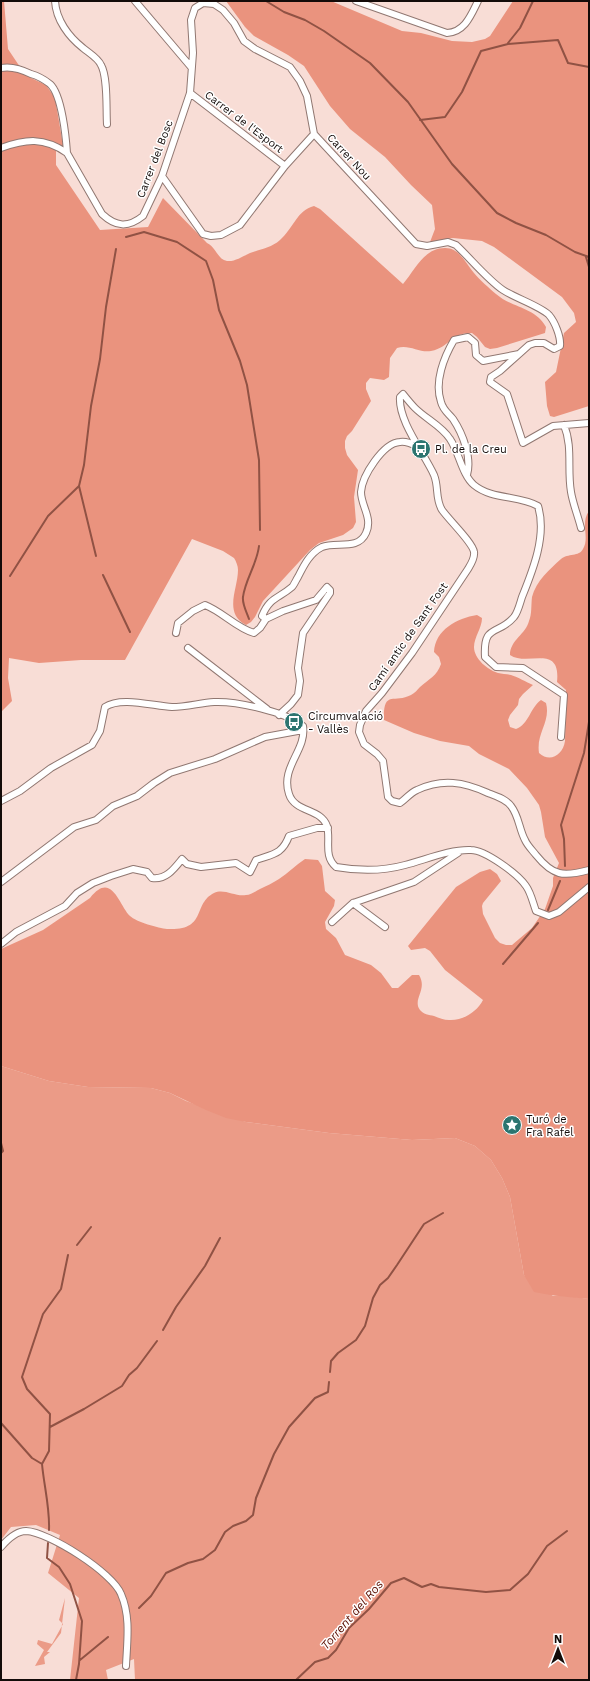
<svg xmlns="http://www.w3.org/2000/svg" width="590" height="1681" viewBox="0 0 590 1681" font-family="'Work Sans',sans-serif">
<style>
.green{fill:#eb9b87}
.forest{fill:#ea937e}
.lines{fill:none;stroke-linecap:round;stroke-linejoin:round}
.stream{stroke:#905244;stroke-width:2}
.minor-casing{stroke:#907771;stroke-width:8}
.minor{stroke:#fff;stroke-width:6}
.labels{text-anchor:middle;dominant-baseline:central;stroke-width:3;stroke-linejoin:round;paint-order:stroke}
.street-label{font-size:11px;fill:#130b09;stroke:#fff}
.poi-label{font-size:11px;fill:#130b09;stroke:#fff;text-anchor:start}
.water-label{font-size:12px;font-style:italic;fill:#5b0e00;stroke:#fff}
</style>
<rect width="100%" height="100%" fill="#f8ddd6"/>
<!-- green -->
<path class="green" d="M1,1066L49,1081L88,1087L151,1088L170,1093L186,1101L246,1122L329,1133L412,1140L455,1138L475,1146L491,1160L502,1178L510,1197L524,1275L553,1296L561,1295L589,1299V1680H135L134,1659L106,1670L108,1680H70L79,1598L48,1573L60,1535L36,1525L11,1527L1,1540Z
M65,1598L61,1633L47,1652H50L44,1657L45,1664L35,1666L44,1650L37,1644L38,1640L52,1644L63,1624L59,1620Z"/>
<!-- forest -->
<path class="forest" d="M1,1H4L8,49L18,64L31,78L46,85L55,98L63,145L61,148L56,146V165L100,230L148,227L163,198L207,243C217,248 217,259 227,261C235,262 243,256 250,253C261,249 271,248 280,240C293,229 297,210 314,206L320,209L403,284C415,270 424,248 445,248C460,248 466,264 474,273C480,280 489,288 496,294C512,308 535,307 546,327L545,333L497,348L490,349L485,347L477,337L472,333C449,333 451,347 431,351C419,353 409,344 397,348L390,358L389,377L384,380L370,378L366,383V389L371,401L352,431L347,436L345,441V448L347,455L358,470L354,497L356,522L353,528L343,535L319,543L310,550L263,601L255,617L251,622L246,625C223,613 238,589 238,570C238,566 236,561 234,558L223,551L192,539L125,660H81L39,663L9,658L8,678L12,701L1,712Z
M226,1H331L402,31L421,33L452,41L472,42L485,39L490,36L513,1H589V406L554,417L550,416L547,406L545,382L556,372L564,333L576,322L574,313L562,297L494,247L482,241L453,238L430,242L435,229L432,205L411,185L385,157L350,129L330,106L304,66L288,55L254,36L245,27Z
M589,511V1299C570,1297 552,1296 534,1292L524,1275L510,1197L502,1178L491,1160L475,1146L455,1138L412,1140L329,1133L246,1122L226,1118L206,1110L170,1093L151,1088L88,1087L49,1081L1,1066V949L43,930L90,898C112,870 119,906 130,916C136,922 159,928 167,929C208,931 192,904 214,893C224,888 235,897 246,895C251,895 256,891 260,889C266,886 273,883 279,879C288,873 296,865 305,859L318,860L322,866L325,891L335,900L334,906L325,922L326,929L336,938L345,955L371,965L381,973L392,988H398L412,975H419C428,990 412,999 420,1010C423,1014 429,1015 434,1016C439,1018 444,1020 449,1020C462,1021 477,1012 483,1000L445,970L430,951L425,948L411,950L408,946L456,887L480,872L490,869L497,874L501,881L483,903L482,906L483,914L495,938L500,943L506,945H512L532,928L545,909L553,886V878L559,863L545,837L541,812L539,805L527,788L509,769L479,754L469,746L440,741L414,733L384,720C383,689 394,704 411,695C415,693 417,690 420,687C429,679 437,676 441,664L439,657L434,652C435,630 457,618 477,615L482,618C482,628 474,637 474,647C474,659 488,670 498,673C502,674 507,674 511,675C518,677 526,682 533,685L523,694L519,699L518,705L510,715L508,720L510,727L516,729C529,724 530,708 541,700L546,703C551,722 536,733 539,753C550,763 563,755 565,741L566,690L557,682C561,643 527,667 510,655C510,640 526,634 529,621C532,614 531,605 532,597C536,581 550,569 561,559C568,553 579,557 583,549C590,538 580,523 589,511Z"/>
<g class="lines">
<!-- stream -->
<path class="stream" d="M266,1L284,12L305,20L324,31L370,63L408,102L452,164L497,213L516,223L546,235L575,252L589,257
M508,43L520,28L533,1
M420,120L445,117L462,92L481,51L508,44L558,40L568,63L589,67
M126,237L144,232L177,242L206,261L213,280L219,310L240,361L247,385L259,460L260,530
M586,257L589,267
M79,486L96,556
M103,575L130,632
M10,576L48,516L79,486L84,465L91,406L100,359L106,307L116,249
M249,619C247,613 242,604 243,597C245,580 257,564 259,546
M565,866L564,839L561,825L584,753L589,722
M548,910L560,881
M503,964L538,923
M1,1143L3,1151L1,1153
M77,1245L91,1227
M163,1330L176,1307L205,1266L220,1238
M330,1372L331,1361L338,1353L356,1340L365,1326L373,1298L380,1285L388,1278L397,1265L424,1224L443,1213
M1,1423L32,1458L42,1464C44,1486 50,1508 49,1530
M50,1427L84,1409L122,1386L129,1375L137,1368L157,1341
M42,1464L49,1451L50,1414L27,1389L22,1377L43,1314L61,1289L68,1255
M48,1543L47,1558L59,1567L70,1584L82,1621L79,1664L76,1680
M139,1608L151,1596L166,1573L188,1563L203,1559L215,1550L225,1532L233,1526L246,1521L253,1515L256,1498L274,1454L289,1427L315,1398L328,1392L329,1382
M80,1660L108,1637
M296,1680L315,1662L328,1658L336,1650L349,1628L369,1609L391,1583L404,1578L422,1587L431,1584L439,1587L486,1592L510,1590L528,1574L547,1546L567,1531"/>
<defs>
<path id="minor" d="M55,1C56,20 69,37 83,48C89,53 98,58 101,65C108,77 106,109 107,124
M135,1L191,67
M356,1L447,33C465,32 471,15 478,1
M1,68C11,66 23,70 31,74C38,76 45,80 50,84C62,95 66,138 67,153
M190,93L285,166
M1,148C26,139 44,137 67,153L102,214C116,227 128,228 143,216L162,176L190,93L193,53L191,20L195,8L203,3L214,4L223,10L234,23L244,41L255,49L290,67L300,81L307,96L314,134L416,244L427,246L448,242L456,245C470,258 488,280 503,290C515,298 540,306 549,315C555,322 561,337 560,346L554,349L544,343H535L529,345L519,354L483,361L476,355L475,343L468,337L454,340C444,357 434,382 441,402C443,410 448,413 453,419C463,434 472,458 467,475
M162,176L203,234L211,236L221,235L240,225L285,166L314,134
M519,354L500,371L491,377L490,382L507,394L523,443L553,426L589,423
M564,425C573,447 567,469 571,492C573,504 578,516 581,528
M176,633L178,623L193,611L205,605C223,612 236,628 254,633L260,628L266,619
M188,648L267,709
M279,715L291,704L298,695L300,681L298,668L303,633L330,593V590L327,587L316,600L283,611L266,619L262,616C270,597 278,599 292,587C294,585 296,580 298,577C304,565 310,553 322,547C336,541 358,551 366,533C373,518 361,506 361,492C362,476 383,443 400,442C407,441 412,444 418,447
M561,737L564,695L523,668L496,667L485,657C483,623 498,636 514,617C518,612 520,603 522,597C533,570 547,535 538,506C519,495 492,500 474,485C462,475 459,452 450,439C442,426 426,419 415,408C411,404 407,399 403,394L400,397C398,421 424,453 434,475C439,487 435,499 442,510C449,520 473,543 474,552C475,558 471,564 468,569L412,653L382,693L366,711L360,725L359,732L364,744L377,754L383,761L388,797L392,801L400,803C406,799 410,793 417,790C442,778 464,782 488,793C496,796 506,799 511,806C519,816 519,829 525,840C527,845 532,850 536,855C553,876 563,877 589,870
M1,801L20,791L51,768L92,745L100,731L105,707C121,696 153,706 172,707C186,707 200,703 214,702C237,701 286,712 303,726C307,750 280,767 289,794C295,813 321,808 327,826C331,840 323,856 336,867C359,871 383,871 405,865C425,860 450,849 471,850C485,850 518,874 526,886C531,893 533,903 536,911L549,916L559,912L589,887
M1,882L74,827L96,820L113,806L137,796L154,783L170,773L215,759L265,737L303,730
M353,903L385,927
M332,922L353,903L414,882L458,853
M1,944L16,932L65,906L77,893L93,883L111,876L133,869L147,872L152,878C166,880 174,869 182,859L187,864L201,867L236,863L250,872L256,860C272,854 282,855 289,836L317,828H328
M1,1547C7,1540 16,1531 26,1531C49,1532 113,1573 121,1594C131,1617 127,1642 126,1666"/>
</defs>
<!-- minor casing -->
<use href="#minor" class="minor-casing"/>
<!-- minor -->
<use href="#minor" class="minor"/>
</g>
<!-- icons -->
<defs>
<symbol id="bus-disc" viewBox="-11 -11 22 22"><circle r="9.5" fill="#2c7570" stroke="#fff"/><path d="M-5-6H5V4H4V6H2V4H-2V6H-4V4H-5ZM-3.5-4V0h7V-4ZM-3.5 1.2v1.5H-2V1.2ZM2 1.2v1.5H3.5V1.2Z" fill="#fff"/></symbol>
<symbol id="sight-disc" viewBox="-11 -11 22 22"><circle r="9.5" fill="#2c7570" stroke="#fff"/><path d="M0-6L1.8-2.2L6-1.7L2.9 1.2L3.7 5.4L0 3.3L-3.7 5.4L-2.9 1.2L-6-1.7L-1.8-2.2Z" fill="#fff"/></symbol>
</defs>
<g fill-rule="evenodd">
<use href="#bus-disc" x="410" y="438" width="22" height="22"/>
<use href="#bus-disc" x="283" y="711" width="22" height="22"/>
<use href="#sight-disc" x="501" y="1114" width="22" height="22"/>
</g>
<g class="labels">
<!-- street labels -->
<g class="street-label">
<text transform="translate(244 122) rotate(37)">Carrer de l'Esport</text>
<text transform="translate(349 157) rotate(47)">Carrer Nou</text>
<text transform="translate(155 159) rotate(-69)">Carrer del Bosc</text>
<text transform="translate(408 637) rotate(-55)">Camí antic de Sant Fost</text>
</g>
<!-- poi labels -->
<g class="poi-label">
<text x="435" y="449">Pl. de la Creu</text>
<text x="308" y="716">Circumvalació<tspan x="308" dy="13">- Vallès</tspan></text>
<text x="526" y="1119">Turó de<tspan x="526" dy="13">Fra Rafel</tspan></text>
</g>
<!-- water labels -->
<g class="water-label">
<text transform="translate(352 1615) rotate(-49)">Torrent del Ros</text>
</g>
</g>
<!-- border -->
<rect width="590" height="1681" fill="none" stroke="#130b09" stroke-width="4"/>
<!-- north arrow -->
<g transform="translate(558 1649)" stroke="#ffffff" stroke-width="3" paint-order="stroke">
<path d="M0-3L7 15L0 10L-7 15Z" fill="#130b09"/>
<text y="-6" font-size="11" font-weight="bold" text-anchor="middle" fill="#130b09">N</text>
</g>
</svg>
